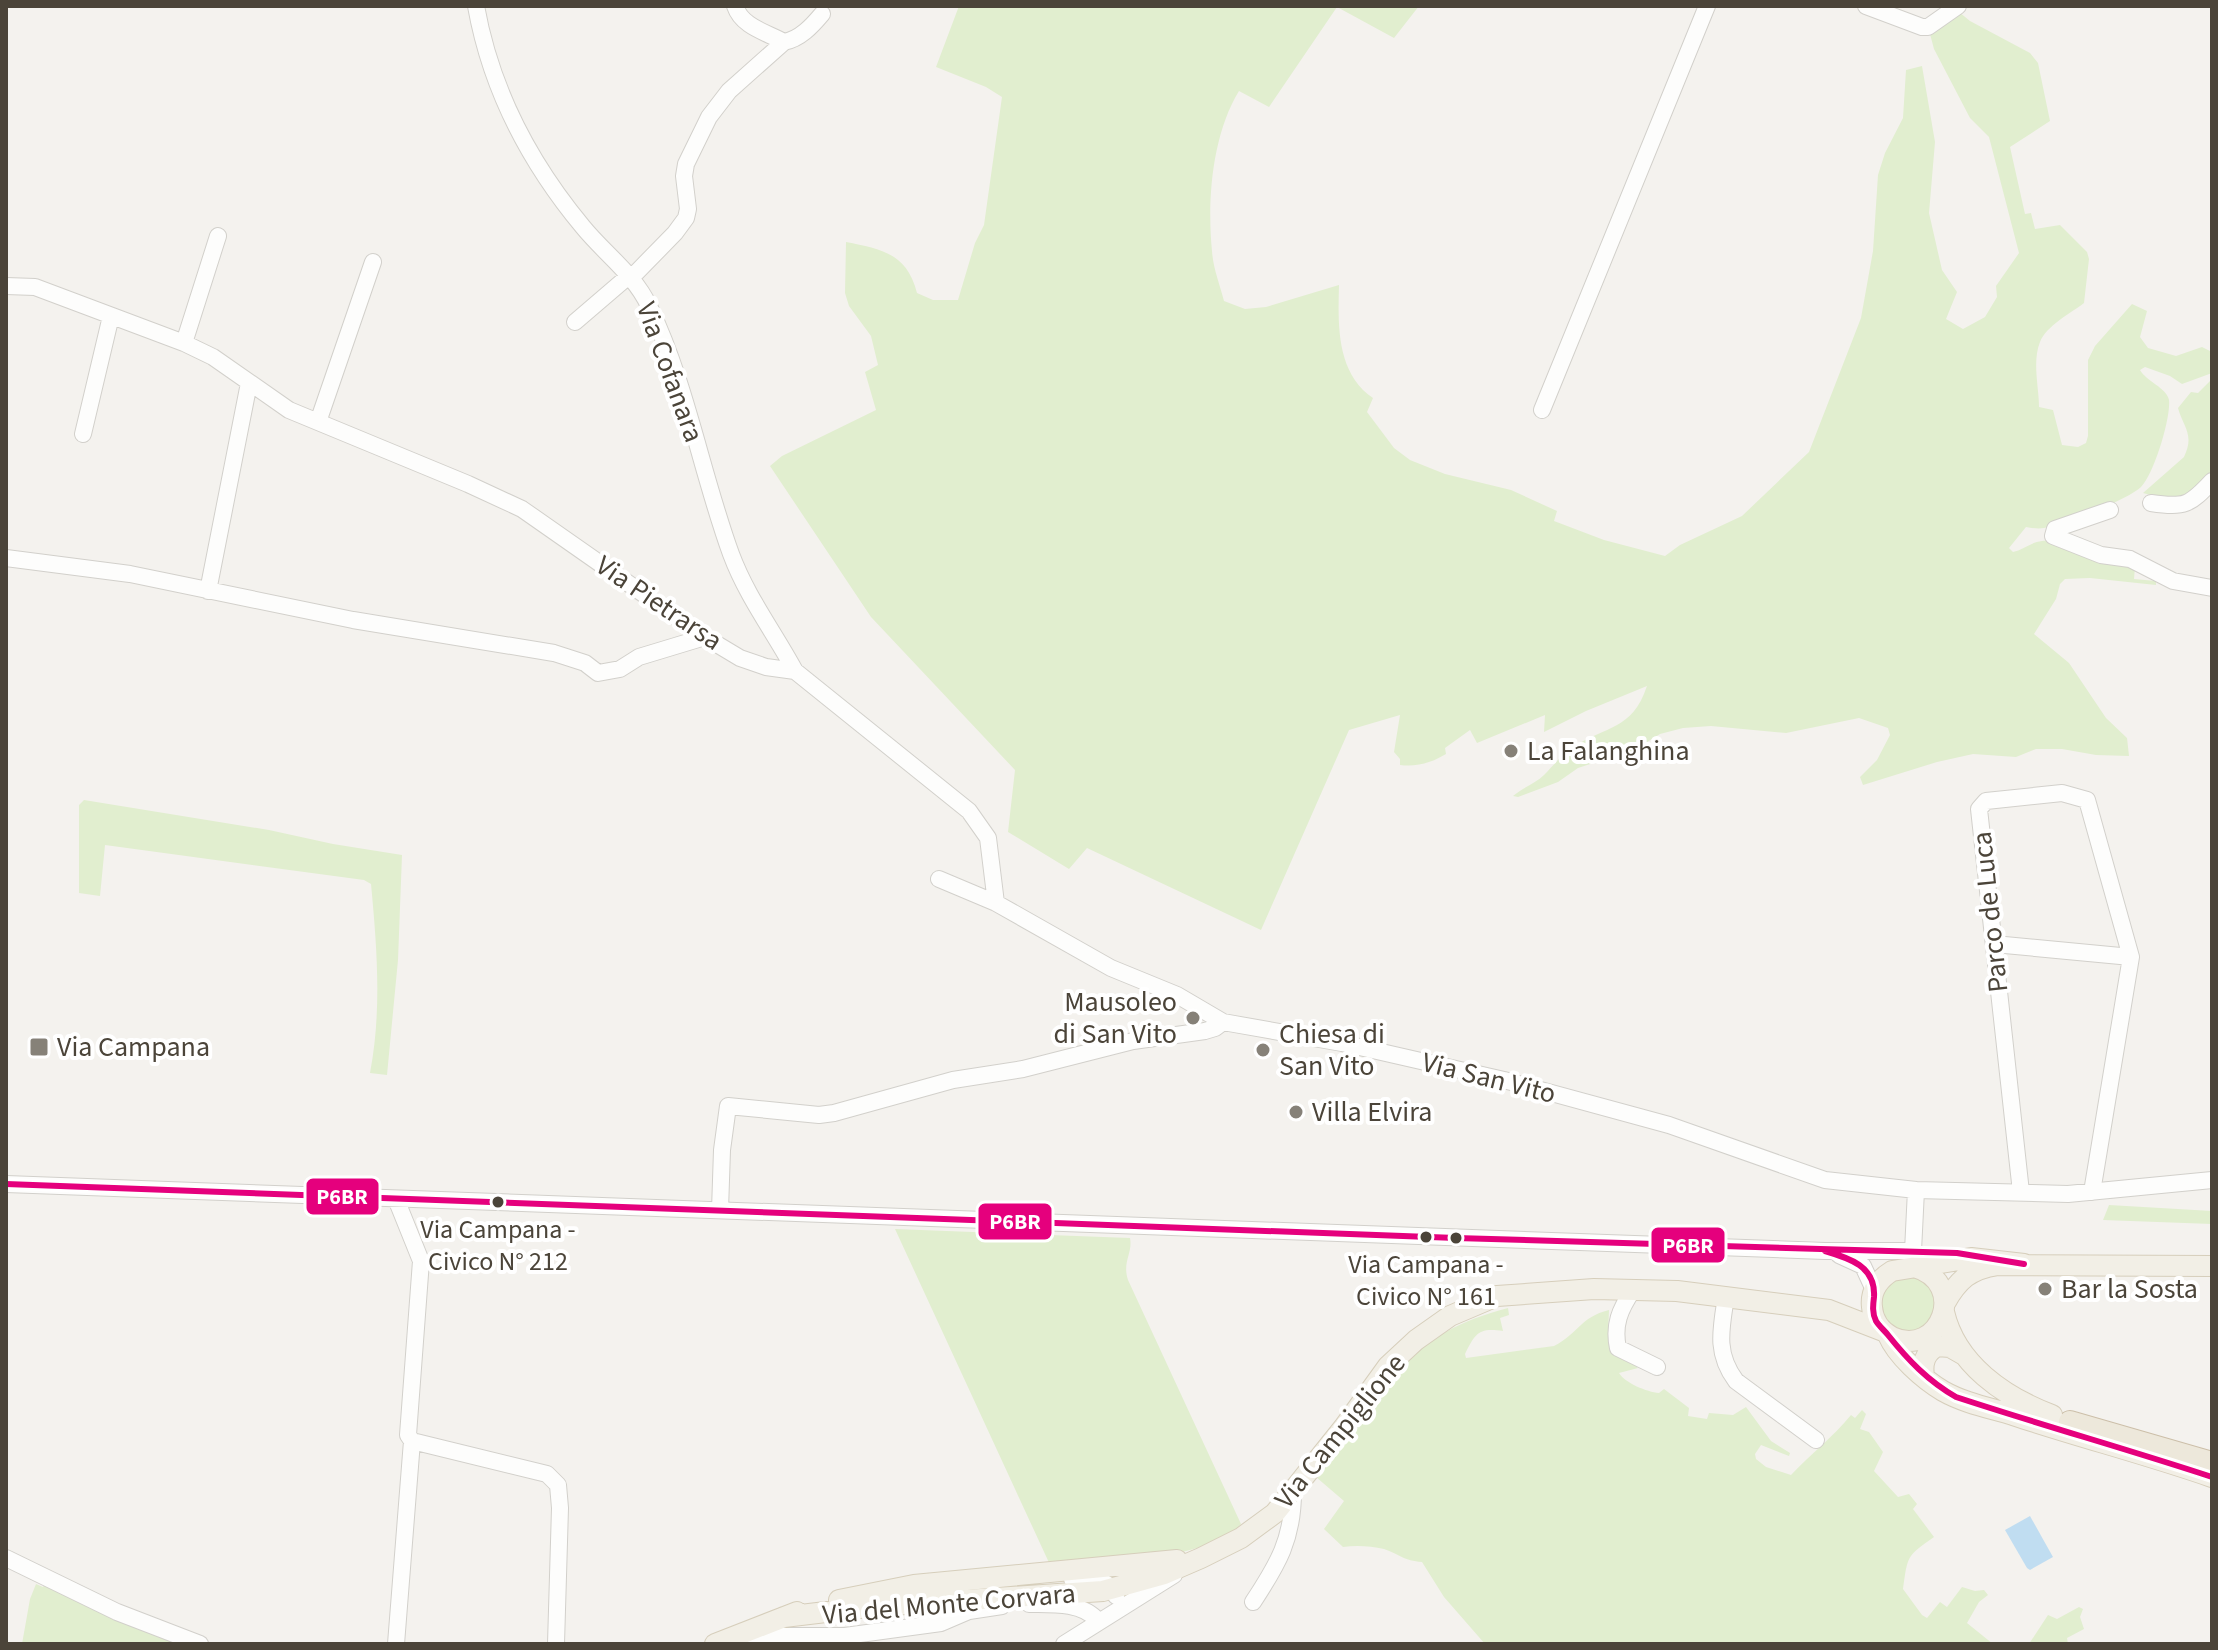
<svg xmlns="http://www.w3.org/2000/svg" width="2218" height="1650" viewBox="0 0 2218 1650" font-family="'Source Sans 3',sans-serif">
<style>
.green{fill:#e1eecf}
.water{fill:#c0ddf1}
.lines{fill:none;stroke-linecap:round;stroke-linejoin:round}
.minor-casing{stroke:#d2d0cb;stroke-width:18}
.major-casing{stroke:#d6cebb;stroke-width:22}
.highway-casing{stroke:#ccbfa9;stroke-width:24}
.minor{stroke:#fdfdfc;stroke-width:16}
.major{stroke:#f2efe6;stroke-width:20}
.highway{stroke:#ede8db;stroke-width:22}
.bus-1-casing{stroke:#fff;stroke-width:12}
.bus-1{stroke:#e5007d;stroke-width:6}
.poi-dot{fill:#868178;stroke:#fff;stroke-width:3}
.bus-dot{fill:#4b4439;stroke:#fff;stroke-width:3}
.labels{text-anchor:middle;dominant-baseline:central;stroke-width:8;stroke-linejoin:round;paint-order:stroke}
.bus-label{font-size:26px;fill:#4b4439;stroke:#fff}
.street-label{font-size:28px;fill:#4b4439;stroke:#fff}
.poi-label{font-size:28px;fill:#4b4439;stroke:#fff;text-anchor:start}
.line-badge{stroke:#fff;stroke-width:3}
.badge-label{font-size:22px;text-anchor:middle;font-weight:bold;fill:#fff}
</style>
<rect width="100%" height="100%" fill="#f4f2ee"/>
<!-- green -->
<path class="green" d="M959,6H1419L1394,38L1337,7L1269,107L1239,91C1212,135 1207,201 1212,251C1213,268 1220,285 1224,301L1245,309L1266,307L1339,285C1338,324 1336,373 1373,398L1367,412L1394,448L1410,460L1445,474L1511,490L1557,511L1554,521L1604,540L1665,556L1680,545L1742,516L1809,452L1861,318L1873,251L1878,175L1885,153L1903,118L1906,70L1922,66L1935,142L1929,213L1942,270L1957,292L1946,319L1963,329L1985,317L1997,297L1996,286L2019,253L1989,137L1970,118L1934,49L1930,34L1959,12L1970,21L2030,53L2038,63L2050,121L2010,147L2025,214L2031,213L2035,229L2060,225L2087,252L2089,259L2084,303C2071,313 2046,326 2040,342C2032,362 2039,387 2039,407L2053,410L2062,445L2078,447L2086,443L2088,436V360L2095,346L2132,304L2147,311L2140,337L2148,348L2176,356L2202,347L2212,352V373L2182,384L2170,376L2145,367L2140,370C2146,381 2167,388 2169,400C2171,418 2154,474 2141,487C2127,500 2064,525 2044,528C2038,529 2032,528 2026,527L2009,548L2013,552C2023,550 2031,542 2042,541C2064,539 2112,560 2135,567L2134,579L2156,581V585L2090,578L2065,579L2060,584L2056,599L2034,634L2069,663L2106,718L2127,738L2129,756L2096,755L2062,749H2036L2016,757L1973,754L1937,762L1863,785L1860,777L1877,760L1890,735L1888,728L1859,718L1786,733L1711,726L1683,728L1660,734L1636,749L1578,768L1558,782L1518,797L1513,796C1522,788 1536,783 1544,775C1554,765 1560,756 1572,748C1606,725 1632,731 1647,686L1586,711L1544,732L1545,715L1477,743L1470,730L1445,748L1446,754C1431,763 1417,767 1400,765V759L1394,752L1400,715L1349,730L1261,930L1087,848L1069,869L1008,832L1015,770L871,617L770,466L782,456L876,410L865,372L878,365L871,336L849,306L845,293L846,242C881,249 907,253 917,293L933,300H958L975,243L984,225L1002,97L986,87L936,67Z
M2212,375V476L2176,502L2143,493L2184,457C2195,434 2183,427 2178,408L2191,392L2198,393L2211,380Z
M84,800L269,830L333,844L402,855L398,960L387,1075L370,1073C382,1010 377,948 371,884L364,880L105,845L100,896L79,893V805Z
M2109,1205L2212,1211V1224L2103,1220Z
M895,1229L1130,1238C1133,1253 1122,1262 1128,1280L1241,1524C1210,1561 1098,1562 1051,1567Z
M1911,1273L1935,1288L1937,1318L1913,1335L1885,1325L1878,1299L1886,1283Z
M1508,1308L1509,1315L1500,1318L1503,1331C1478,1327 1475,1334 1465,1354L1466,1358L1554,1346C1578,1334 1580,1317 1609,1310L1608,1336L1610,1342L1638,1368L1619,1373C1625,1383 1647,1392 1659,1393L1664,1389L1689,1408L1688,1416L1707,1419L1709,1413L1733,1415L1746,1407L1771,1441L1790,1453L1789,1456L1761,1445L1755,1454L1756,1459L1766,1467L1791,1475C1811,1454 1833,1437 1851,1415L1855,1418L1862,1410L1866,1414L1860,1429L1869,1432L1883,1452L1874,1471L1898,1497L1909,1494L1917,1504L1913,1509L1934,1537C1906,1557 1908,1555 1903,1589L1922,1615L1927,1618L1940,1602L1947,1607L1962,1587L1975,1591L1984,1590L1988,1595L1979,1602L1967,1623L1993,1644H1485L1444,1597L1422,1562C1404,1561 1399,1554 1384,1549C1371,1546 1356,1545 1343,1547L1324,1529L1344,1501L1316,1477C1353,1428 1389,1365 1444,1333C1464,1321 1486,1314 1508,1308Z
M46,1581L185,1644H22L30,1599L36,1584L43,1587Z
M2079,1607L2083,1609L2080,1617L2084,1629L2067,1638L2068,1644H2029L2048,1615L2057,1619Z"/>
<!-- water -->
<path class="water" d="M2030,1516L2053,1557L2030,1570L2027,1568L2005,1530Z"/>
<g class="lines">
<defs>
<path id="minor" d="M476,6C491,90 529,162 583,227C605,254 634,274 649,306C687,385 701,472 731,554C747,597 774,632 795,671
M735,6C742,27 766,32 784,42
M1866,6L1922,27H1928L1958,6
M6,286L35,287L184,343L213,357L289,410L468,484L522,509L705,637L740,658L766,667L795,671L969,811L988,838L996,903L1111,968L1177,995L1223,1022
M575,322L624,280L632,277L675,233L686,218L688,209L684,176L686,164L709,117L729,91L784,42C800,39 812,26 822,14
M184,343L218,236
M1542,410L1707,6
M318,422L373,262
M83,434L111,316
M2151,503C2185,508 2190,505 2212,481
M2110,510L2055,529L2053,536L2101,555L2130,559L2173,581L2212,588
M6,558L130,574L353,620L554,653L585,663L598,673L620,669L639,657L705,637
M208,591L249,383
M939,879L996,903
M1994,944L2131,957
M6,1184L1825,1251H1913L1916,1190L2068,1194L2212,1180
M2021,1192L1979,809L1986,801L2062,793L2087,800L2131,957L2092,1192
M720,1210L722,1150L728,1106L819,1115L834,1113L953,1080L1023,1069L1133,1041L1205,1031L1215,1028L1223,1022L1342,1043L1504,1080L1669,1125L1825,1180L1916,1190
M1839,1255L1863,1266L1874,1290
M1633,1290C1620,1309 1613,1325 1618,1348L1657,1367
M1726,1297C1721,1329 1715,1353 1736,1381L1816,1440
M412,1441L547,1474L558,1485L560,1508L556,1644
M6,1558L117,1612L200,1644
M1072,1579C1089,1578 1101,1578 1114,1589L1116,1596
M1253,1602C1278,1564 1293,1539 1293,1492
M1029,1604C1051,1604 1083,1602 1098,1621
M396,1644L412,1441L408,1435L421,1261L396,1199
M749,1644L778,1636H845L941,1623L969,1611L1002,1606
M1064,1644L1174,1575"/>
<path id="major" d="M1914,1267C1970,1283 1940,1359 1892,1337C1881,1331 1873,1320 1872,1307C1870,1291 1879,1279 1892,1271L1971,1258L2024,1264
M1945,1303C1958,1280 1970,1269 1997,1265L2212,1266
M1944,1312C1956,1364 2004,1397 2052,1415
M1888,1335C1897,1356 1923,1379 1943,1391C1964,1403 1990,1408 2013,1415C2079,1437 2146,1454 2212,1477
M1924,1376C1922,1363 1925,1353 1937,1346L1950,1347L1964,1355
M839,1600L914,1585L1177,1560
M784,1617L876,1606L1103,1591L1164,1574L1201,1558L1241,1538L1275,1513L1344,1427L1388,1366L1416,1340L1450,1316L1497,1296L1594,1289L1677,1291L1829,1310L1883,1331
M715,1644L797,1612"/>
<path id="highway" d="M2070,1422L2212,1463"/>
</defs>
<!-- minor casing -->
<use href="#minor" class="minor-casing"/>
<!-- major casing -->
<use href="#major" class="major-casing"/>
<!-- highway casing -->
<use href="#highway" class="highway-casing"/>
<!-- minor -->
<use href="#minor" class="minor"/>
<!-- major -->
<use href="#major" class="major"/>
<!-- highway -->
<use href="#highway" class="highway"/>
<defs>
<path id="bus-1" d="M6,1184L1456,1238L1957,1253L2024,1264
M1825,1251C1849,1258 1876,1266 1874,1297C1873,1305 1872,1313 1876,1321C1879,1326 1884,1330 1888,1335C1908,1360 1928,1381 1956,1397C2041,1425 2127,1449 2212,1477"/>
</defs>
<!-- bus-1 casing -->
<use href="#bus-1" class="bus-1-casing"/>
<!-- bus-1 -->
<use href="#bus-1" class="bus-1"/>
</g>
<!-- markers -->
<g class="poi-dot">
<circle cx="1511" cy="751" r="8"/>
<circle cx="1193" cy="1018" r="8"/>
<rect x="29" y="1037" width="20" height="20" rx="4"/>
<circle cx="1263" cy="1050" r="8"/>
<circle cx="1296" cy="1112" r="8"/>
<circle cx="2045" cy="1289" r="8"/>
</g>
<g class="bus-dot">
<circle cx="498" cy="1202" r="7"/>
<circle cx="1426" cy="1237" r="7"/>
<circle cx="1456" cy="1238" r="7"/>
</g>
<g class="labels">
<!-- bus labels -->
<g class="bus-label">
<text x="498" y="1229">Via Campana -<tspan x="498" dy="32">Civico N° 212</tspan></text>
<text x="1426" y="1264">Via Campana -<tspan x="1426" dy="32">Civico N° 161</tspan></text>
</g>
<!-- street labels -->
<g class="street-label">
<text transform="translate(670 372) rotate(70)">Via Cofanara</text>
<text transform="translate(659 603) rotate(34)">Via Pietrarsa</text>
<text transform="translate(1990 912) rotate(-96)">Parco de Luca</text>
<text transform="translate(1489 1078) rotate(14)">Via San Vito</text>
<text transform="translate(1340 1431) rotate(-51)">Via Campiglione</text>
<text transform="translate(949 1604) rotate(-5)">Via del Monte Corvara</text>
</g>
<!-- poi labels -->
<g class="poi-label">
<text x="1527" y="751">La Falanghina</text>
<text x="1177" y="1002" text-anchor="end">Mausoleo<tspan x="1177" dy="32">di San Vito</tspan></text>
<text x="1279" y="1034">Chiesa di<tspan x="1279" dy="32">San Vito</tspan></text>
<text x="57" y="1047">Via Campana</text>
<text x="1312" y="1112">Villa Elvira</text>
<text x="2061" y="1289">Bar la Sosta</text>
</g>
</g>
<g class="line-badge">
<rect x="305" y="1177" width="75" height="39" rx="8" fill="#e5007d"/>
<rect x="977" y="1202" width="76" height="39" rx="8" fill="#e5007d"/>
<rect x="1650" y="1226" width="76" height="38" rx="8" fill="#e5007d"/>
</g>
<g class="badge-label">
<text x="342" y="1204">P6BR</text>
<text x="1015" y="1229">P6BR</text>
<text x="1688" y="1253">P6BR</text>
</g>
<!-- border -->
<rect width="2218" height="1650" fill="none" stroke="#4b4439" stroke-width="16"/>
</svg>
